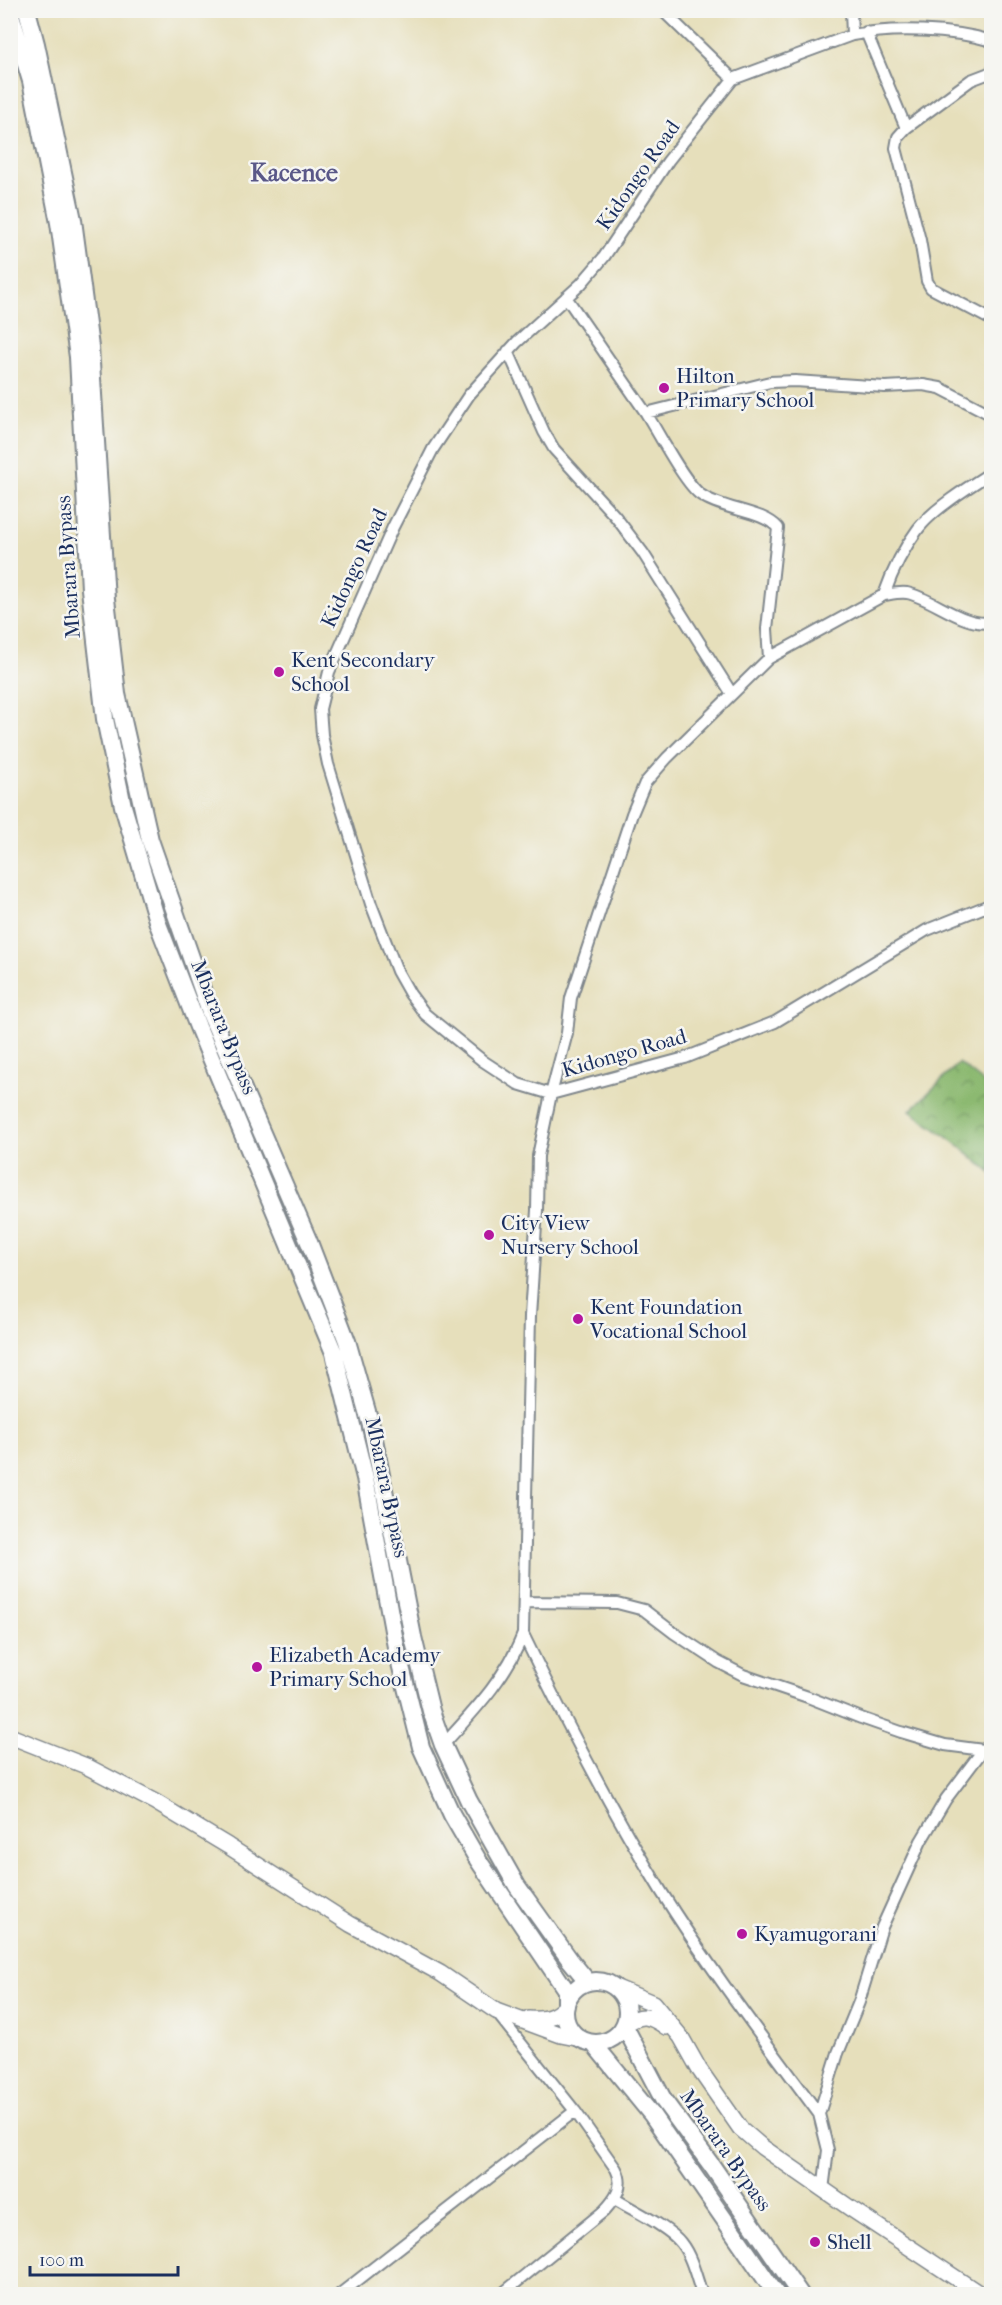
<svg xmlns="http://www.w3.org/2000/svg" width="1002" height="2305" viewBox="0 0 1002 2305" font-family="'IM FELL French Canon',serif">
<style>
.forest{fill:url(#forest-crowns);stroke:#547468;stroke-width:1.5}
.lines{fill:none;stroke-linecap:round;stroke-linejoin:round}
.minor-casing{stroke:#80878c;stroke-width:14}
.secondary-casing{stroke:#80878c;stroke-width:18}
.trunk-casing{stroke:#80878c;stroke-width:20}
.minor{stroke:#fff;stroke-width:10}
.secondary{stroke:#fff;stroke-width:15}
.trunk{stroke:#fff;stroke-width:16}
.poi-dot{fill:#b5179e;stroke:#f6f6f2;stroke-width:2}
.labels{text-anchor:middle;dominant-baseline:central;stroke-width:5;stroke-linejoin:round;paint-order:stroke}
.street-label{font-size:21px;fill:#1b2f5e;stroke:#f6f6f2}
.poi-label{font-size:21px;fill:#1b2f5e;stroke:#f6f6f2;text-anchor:start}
.quarter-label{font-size:24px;font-weight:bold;fill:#5a5888;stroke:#f6f6f2}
</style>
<defs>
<pattern id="forest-crowns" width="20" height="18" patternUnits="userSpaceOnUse" patternTransform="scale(1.5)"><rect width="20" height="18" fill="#8cb971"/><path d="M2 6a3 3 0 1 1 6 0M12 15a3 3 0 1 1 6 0" fill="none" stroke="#729760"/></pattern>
</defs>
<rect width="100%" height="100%" fill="#f6f6f2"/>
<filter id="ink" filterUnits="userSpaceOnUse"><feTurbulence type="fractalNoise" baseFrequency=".0167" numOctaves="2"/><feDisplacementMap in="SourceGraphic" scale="12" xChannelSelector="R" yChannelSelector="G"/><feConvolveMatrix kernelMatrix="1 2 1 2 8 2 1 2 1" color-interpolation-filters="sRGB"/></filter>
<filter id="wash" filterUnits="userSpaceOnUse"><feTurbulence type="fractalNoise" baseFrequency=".008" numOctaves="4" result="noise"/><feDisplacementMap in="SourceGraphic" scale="24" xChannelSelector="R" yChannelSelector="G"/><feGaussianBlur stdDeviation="1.35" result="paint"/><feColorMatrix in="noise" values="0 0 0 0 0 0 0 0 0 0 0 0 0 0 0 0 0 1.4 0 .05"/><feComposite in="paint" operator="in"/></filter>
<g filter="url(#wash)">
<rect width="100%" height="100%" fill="#e6dfbb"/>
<!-- forest -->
<path class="forest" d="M959,1063L991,1088V1173L961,1147L910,1111Z"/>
</g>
<g filter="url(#ink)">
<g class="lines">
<defs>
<path id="minor" d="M662,10L733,79
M851,10L852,35
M866,32L906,128
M992,41C951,29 894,27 852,35L733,79L668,161L604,257L581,284L517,342L469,395L433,449L393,527L329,672L320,709L322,735L328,764L371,904L397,971L410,994L425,1014L483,1061L518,1084L551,1094L685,1058L775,1022L927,930L992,904
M992,72L971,80L906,128L898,137L896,148L920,240L927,281L931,288L992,320
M991,183H992
M566,297L646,413L770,382L795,381L885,387L923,385L940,388L992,415
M508,351L544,432L554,449L615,516L643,553L732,694
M646,413C658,432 685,484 701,495C723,510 764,511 778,528L767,629L769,658
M884,595C892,572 903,549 918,529C933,509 970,486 992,472
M524,1602L617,1603L644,1610L674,1633L718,1662L743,1675L808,1697L861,1718L901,1732L945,1745L983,1750
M523,1634C565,1721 610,1808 661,1891C709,1968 765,2041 819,2114
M443,1745C473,1712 507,1677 523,1634L530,1316L537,1210L538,1156L551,1094L567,1033L571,998L632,814L645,783L667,758L769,658L884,595C891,594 899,592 907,593C933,598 964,628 992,622
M823,2190L828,2150L819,2114L838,2053L859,2002L882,1927L921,1841L946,1799L983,1750L992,1744
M615,2199C632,2210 669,2227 681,2243C692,2257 696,2277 702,2294
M340,2294L575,2111L496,2012
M502,2294L604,2211C616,2198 625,2186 616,2169L575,2111"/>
<path id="secondary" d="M10,1736L86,1766L155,1802L228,1846L350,1924L440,1973L496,2011L561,2035L581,2039
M612,1986L653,2003L681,2037L699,2069L740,2128L762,2147L850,2208L980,2294
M529,2019C545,2020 554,2018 566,2006
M624,2025C642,2013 649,2015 666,2027"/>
<path id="trunk" d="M27,10L36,44L73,220L90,347L106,599L117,694L150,840L211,1015L309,1242L347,1341L372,1429L413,1637L431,1711L443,1745L469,1801L517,1886L570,1960L588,1982
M10,12L31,81L59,223L78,357L90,589L105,719L123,806L158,924L198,1027L334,1353L365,1478L396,1647L421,1747L452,1815L478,1860L566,1990V2006
M565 2012a31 31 0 1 1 62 0a31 31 0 1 1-62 0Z
M624,2025L664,2101L712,2166L800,2294
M593,2043L652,2115L776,2294"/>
</defs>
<!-- minor casing -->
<use href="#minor" class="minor-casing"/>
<!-- secondary casing -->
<use href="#secondary" class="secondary-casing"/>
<!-- trunk casing -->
<use href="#trunk" class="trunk-casing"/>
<!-- minor -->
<use href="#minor" class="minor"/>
<!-- secondary -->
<use href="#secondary" class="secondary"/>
<!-- trunk -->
<use href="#trunk" class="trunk"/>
</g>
</g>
<!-- markers -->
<g class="poi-dot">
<circle cx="664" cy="388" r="6"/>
<circle cx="279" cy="672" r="6"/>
<circle cx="489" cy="1235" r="6"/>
<circle cx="578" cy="1319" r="6"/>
<circle cx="257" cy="1667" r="6"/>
<circle cx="742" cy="1934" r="6"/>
<circle cx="815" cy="2242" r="6"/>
</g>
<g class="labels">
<!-- street labels -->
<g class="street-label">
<text transform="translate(638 175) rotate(-55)">Kidongo Road</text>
<text transform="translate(68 567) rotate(-94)">Mbarara Bypass</text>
<text transform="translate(354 568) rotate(-65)">Kidongo Road</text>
<text transform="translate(224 1027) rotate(68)">Mbarara Bypass</text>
<text transform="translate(624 1053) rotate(-16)">Kidongo Road</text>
<text transform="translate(387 1487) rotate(78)">Mbarara Bypass</text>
<text transform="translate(726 2150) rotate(55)">Mbarara Bypass</text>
</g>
<!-- poi labels -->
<g class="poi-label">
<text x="676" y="376">Hilton<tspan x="676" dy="24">Primary School</tspan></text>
<text x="291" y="660">Kent Secondary<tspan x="291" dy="24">School</tspan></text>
<text x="501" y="1223">City View<tspan x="501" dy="24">Nursery School</tspan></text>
<text x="590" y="1307">Kent Foundation<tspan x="590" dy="24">Vocational School</tspan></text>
<text x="269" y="1655">Elizabeth Academy<tspan x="269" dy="24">Primary School</tspan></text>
<text x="754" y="1934">Kyamugorani</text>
<text x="827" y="2242">Shell</text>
</g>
<!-- quarter labels -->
<g class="quarter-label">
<text x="294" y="173">Kacence</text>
</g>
</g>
<!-- margin -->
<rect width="1002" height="2305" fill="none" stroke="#f6f6f2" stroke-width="36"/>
<!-- scale -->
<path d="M30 2266v9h148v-9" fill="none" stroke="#1b2f5e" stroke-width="3"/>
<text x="39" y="2266" font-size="18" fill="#1b2f5e" stroke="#f6f6f2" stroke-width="4.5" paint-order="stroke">100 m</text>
</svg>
